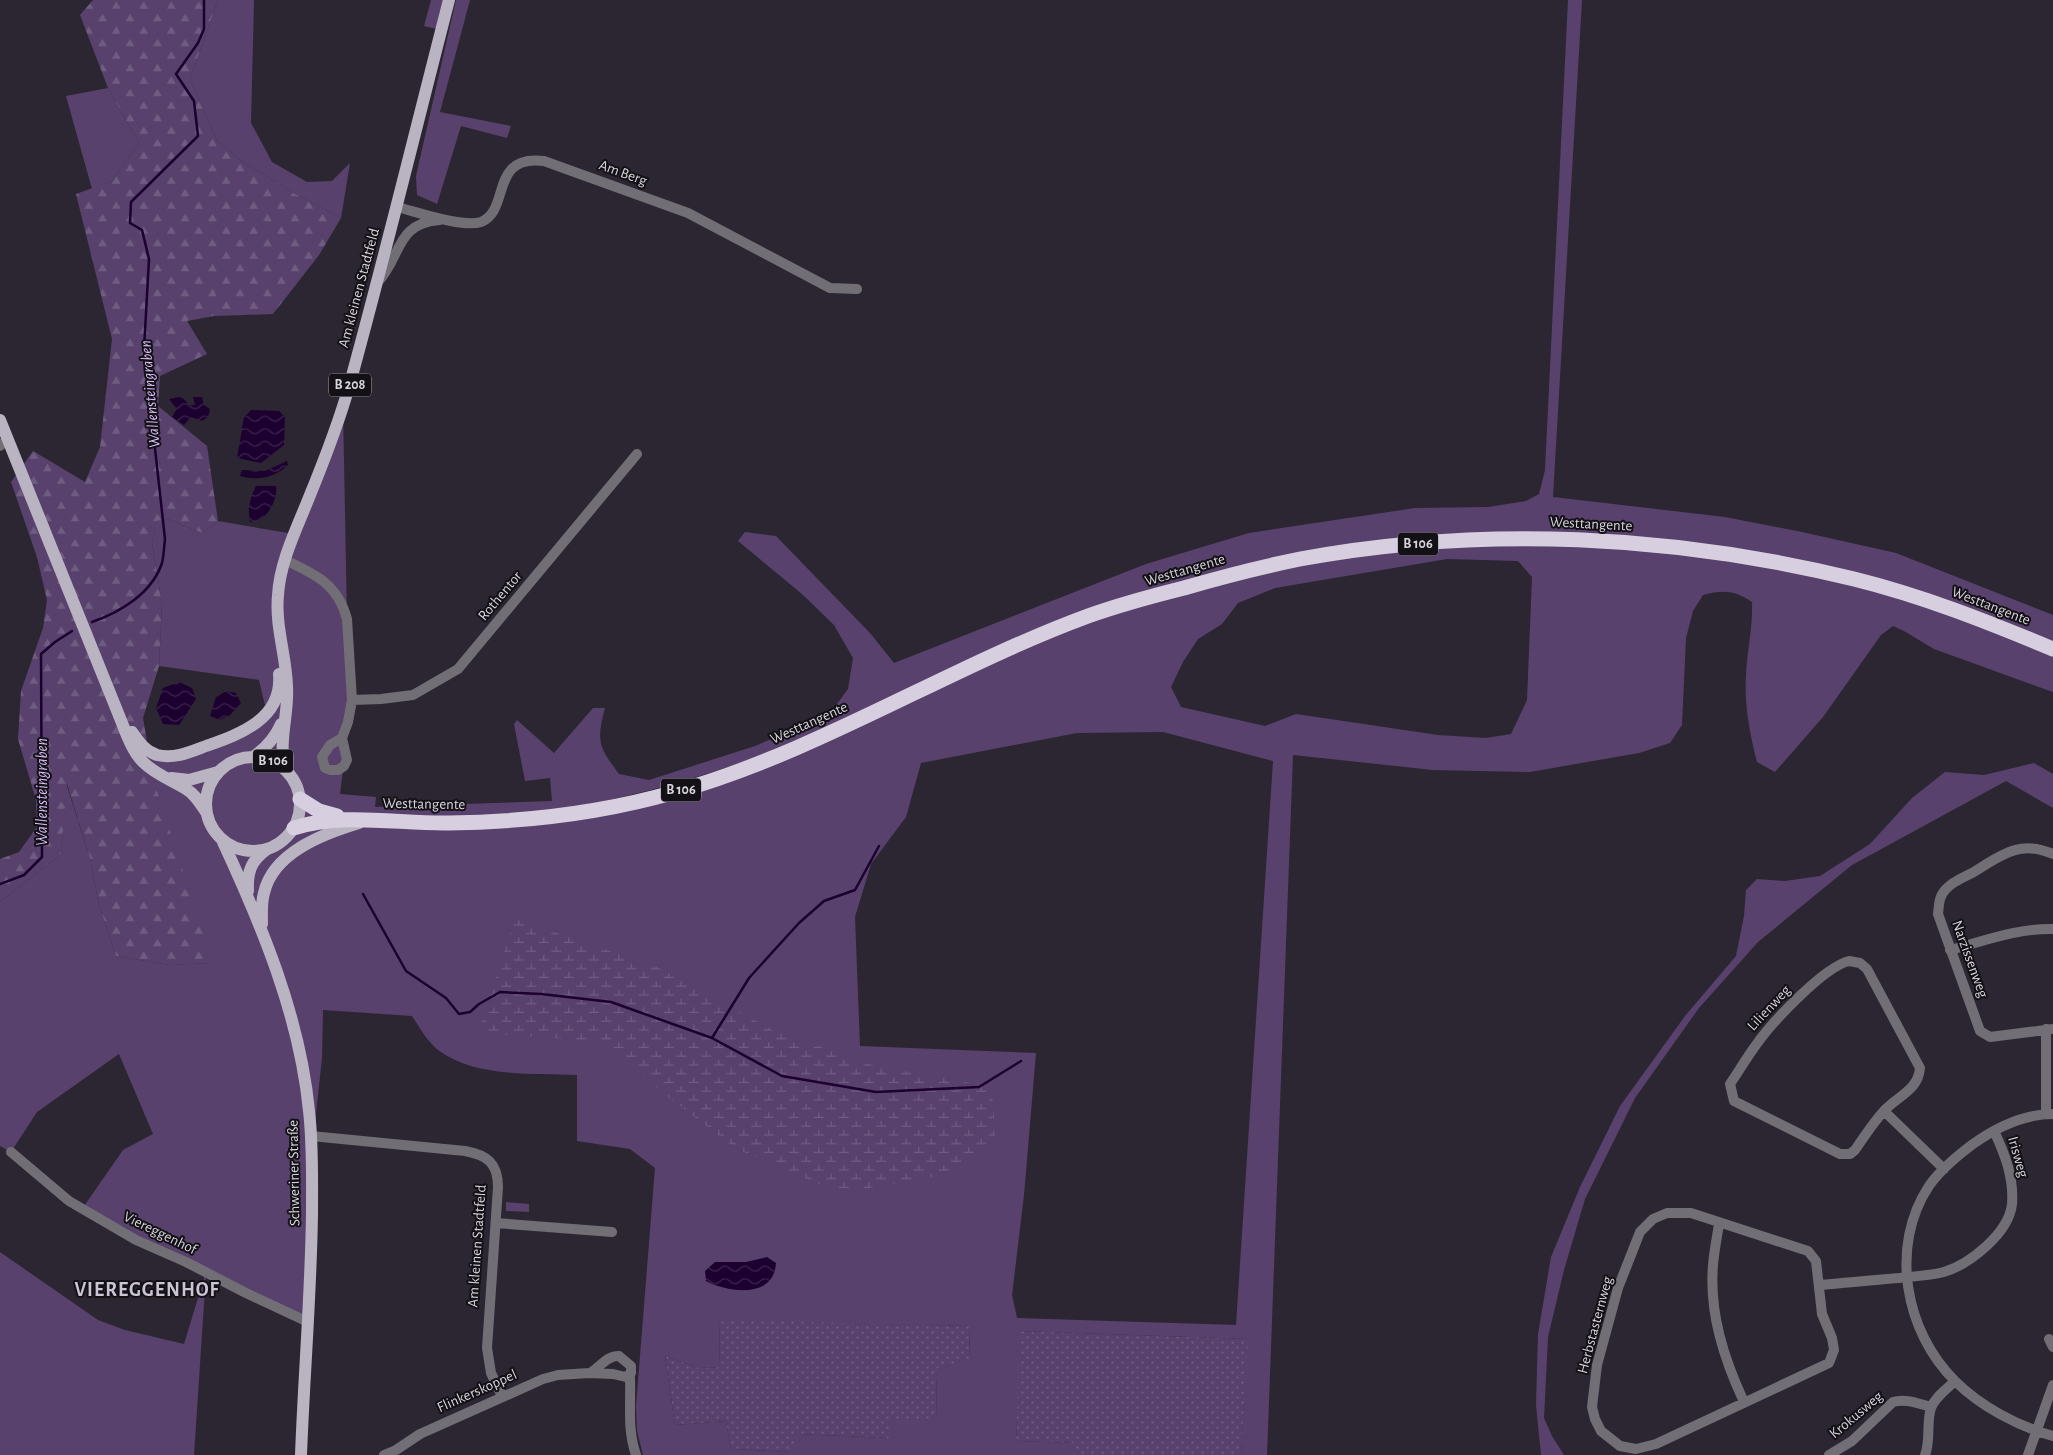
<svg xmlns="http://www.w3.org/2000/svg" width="2053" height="1455" viewBox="0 0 2053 1455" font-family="'Alegreya Sans',sans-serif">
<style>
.grass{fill:#58426d;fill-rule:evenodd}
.forest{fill:url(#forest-firs)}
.wetland{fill:url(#wetland-marsh)}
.garden{fill:url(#garden-dots)}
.water{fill:url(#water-waves)}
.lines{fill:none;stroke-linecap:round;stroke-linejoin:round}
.stream{stroke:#1c0030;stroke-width:2.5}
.minor{stroke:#716e75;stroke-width:10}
.major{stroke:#bab4c2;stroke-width:12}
.highway{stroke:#d7cfe0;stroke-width:15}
.labels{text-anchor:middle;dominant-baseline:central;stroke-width:4;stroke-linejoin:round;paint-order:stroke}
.shield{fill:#131016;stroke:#9d99a1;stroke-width:1}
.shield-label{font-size:14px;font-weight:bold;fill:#d8d4dc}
.street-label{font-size:15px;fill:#d8d4dc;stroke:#131016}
.water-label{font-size:16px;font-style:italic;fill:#dabdf9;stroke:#131016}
.district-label{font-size:20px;font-weight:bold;letter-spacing:1px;fill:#cbc4d4;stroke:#131016}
</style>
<defs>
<pattern id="forest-firs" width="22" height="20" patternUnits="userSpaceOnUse" patternTransform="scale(1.25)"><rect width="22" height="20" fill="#58426d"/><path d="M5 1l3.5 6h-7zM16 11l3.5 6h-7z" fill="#6f5c81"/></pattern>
<pattern id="wetland-marsh" width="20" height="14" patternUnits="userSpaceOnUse" patternTransform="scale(1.25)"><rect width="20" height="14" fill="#58426d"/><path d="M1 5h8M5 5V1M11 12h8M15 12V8" fill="none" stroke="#6f5c81"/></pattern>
<pattern id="garden-dots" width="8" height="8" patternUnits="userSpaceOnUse" patternTransform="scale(1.25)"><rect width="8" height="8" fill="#58426d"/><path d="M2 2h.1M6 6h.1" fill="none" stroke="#6f5c81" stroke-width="1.8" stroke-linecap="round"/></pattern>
<pattern id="water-waves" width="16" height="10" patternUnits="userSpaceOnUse" patternTransform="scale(1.25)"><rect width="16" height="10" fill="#1c0030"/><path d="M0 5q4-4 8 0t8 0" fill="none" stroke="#3c244d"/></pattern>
</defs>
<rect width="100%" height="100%" fill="#2c2632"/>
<!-- grass -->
<path class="grass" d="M218,0H254L251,123L272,162L307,182L332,181L350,163L341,218L292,192L240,160L217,141L190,79Z
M431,0H445L437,29L424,26Z
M456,0H470L440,112L511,126L507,138L461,126L437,204L417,195L416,176Z
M1568,0H1582L1553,497L1725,517L1802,532L1896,553L2053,615V643C1717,496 1352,498 1015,640C937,672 864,714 787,745C711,776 633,797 553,811V815C605,806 657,800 707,783C838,738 957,664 1088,616C1120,605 1153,596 1186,587C1223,577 1261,567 1300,559C1479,526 1685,533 1861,581C1927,599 1990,623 2053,649V692L1934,649L1904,631L1893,626L1881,635L1823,717L1775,772L1757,762C1750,734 1744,705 1746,675C1747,650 1753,628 1752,602C1734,590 1723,590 1703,595L1693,611L1686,638L1682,725L1670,743L1639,753L1530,772L1433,770L1293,755L1267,1455H1241L1247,1339L1021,1331L1016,1441L1076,1443V1455H643L637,1431L636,1406L655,1168L630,1149L577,1141V1075C532,1073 476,1078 438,1050C428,1042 419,1027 412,1016L323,1010L322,1058L314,1132L313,1240L305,1320L206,1273L194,1455H0V1252L98,1320L125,1330L184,1344L206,1272L136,1240L82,1209L123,1150L153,1134L119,1054L37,1112L11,1152L0,1146V902L61,854L66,783L90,858L99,905L116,956L170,965L212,963L120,718C130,728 136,743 147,750C175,767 247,736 267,714L259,680L159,666L162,603L152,543L156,520L168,519L202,533L218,521L294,534L329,450L343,408L347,619L352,700L340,794L376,797L375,807L552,801L550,778L525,781L514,724L517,720L554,753L593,708H605C596,742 599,747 619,774L649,780L755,746L828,716L848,689L853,658L834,625L802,594L738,541L745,532L776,536L870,633L894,663L1146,564L1249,533L1415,508L1488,507L1526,501L1539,494L1545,470ZM1447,559L1518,561L1532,577L1527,700L1511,734L1486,738L1438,735L1296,714L1265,726L1181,707L1171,687L1183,662L1198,639L1222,624L1238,603L1275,588ZM1163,732L1273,761L1236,1325L1017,1318L1012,1295L1024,1195L1036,1053L860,1046L855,917L871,864L906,817L921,763L1077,733ZM719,1321L970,1326L969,1358L937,1369L936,1419H889V1438L798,1434L791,1452L731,1449L726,1421L675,1425L665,1356L699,1368L720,1367Z
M108,88L139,143L112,181L92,189L66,96Z
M2034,763L2053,774V808L2006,781L1852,865L1758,942L1699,1008L1635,1098L1585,1199L1564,1270L1548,1337L1544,1418L1552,1436L1564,1455H1541L1536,1405L1538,1334L1551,1257L1580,1187L1620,1106L1685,1016L1736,956L1744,916L1746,890L1757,879L1785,881L1820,876L1870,844L1912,798L1945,772L1984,775Z
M506,1202L529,1204V1212L506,1211Z"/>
<!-- forest -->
<path class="forest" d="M93,0H218L190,79L217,141L240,160L292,192L341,218L319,255L273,314L214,316L187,321L207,354L160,376L158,406L207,446L218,521L202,533L168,519L156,521L152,543L162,603L159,666L143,718L154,782L213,963L170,965L116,956L99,905L90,858L67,784L61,854L0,902V859L19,852L37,827L36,800L18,739L21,691L43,628L47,600L37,557L11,482L33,451L85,482L100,447L112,339L76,194L112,181L139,143L108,88L80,15Z"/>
<!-- wetland -->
<path class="wetland" d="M515,919L657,967L774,1031L872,1065L992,1087L995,1137L948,1174L840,1193L735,1148L596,1041L478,1033Z"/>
<!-- garden -->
<path class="garden" d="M719,1320L970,1326L969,1359L937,1369L936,1419H889V1438L798,1434L792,1452L731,1449L726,1421L675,1425L665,1356L699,1368L720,1367Z
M1020,1331L1248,1339L1241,1455H1076V1443L1016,1441Z"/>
<!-- water -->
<path class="water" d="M179,397L184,399L189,405H195L193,397H202L204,405L210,409L208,417L202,421L191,417L184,425L172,417L177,409L169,399Z
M251,410L279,411L285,417L284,445L261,463L237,458L244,417Z
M287,461L288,465C274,478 258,481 240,476L242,470L265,471Z
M256,486H276C278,496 271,512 262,518C259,520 254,521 250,522C247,509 250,498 256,486Z
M179,682L192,688L196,699L179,725L163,724L156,708L163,688Z
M226,691L236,693L241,703L230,715L220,720L210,716L216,697Z
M767,1257L776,1263C774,1299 729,1293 706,1281L705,1271L715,1262H746Z"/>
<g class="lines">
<!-- stream -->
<path class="stream" d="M92,622C121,612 152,593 162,563C164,555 164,547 165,539L144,349L149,259L142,230L130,223L131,202L198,136L194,101L176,74L198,43L204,29V0
M0,884L24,875L42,857L41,654L55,642L72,631
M363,894L406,971L446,998L459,1014L470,1012L479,1004L500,992L541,994L611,1002L712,1038L782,1076L876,1092L979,1087L1021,1061
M712,1038L749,978L799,923L824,901L855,890L879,846"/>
<!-- minor -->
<path class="minor" d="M397,207C417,212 463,228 481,222C511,210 489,154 544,161L688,213L830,288L857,289
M377,283C402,257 395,223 440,220
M0,446L8,438
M285,560C315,574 338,584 347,619L352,700L348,722L342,738L347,760L344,766L338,770H331L325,768L322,757L330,745L342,738
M352,700L381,699L413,695L458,669L637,454
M2053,854C2019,839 2000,856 1972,873C1964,877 1952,882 1946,889C1939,896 1939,904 1938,914L1980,1031L1990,1037L2053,1029
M1950,950C1984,941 2018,928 2053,929
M1849,961L1860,963L1867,969L1920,1068C1918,1091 1897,1096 1883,1112C1873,1123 1864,1137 1855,1150L1850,1154H1840L1734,1101L1730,1084C1739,1071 1747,1057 1756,1045C1772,1022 1824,967 1849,961Z
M1884,1111L1944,1169
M2046,1114V1029
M2053,1114C2023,1114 1997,1127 1973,1144C1957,1156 1940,1170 1929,1186C1889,1246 1905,1332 1955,1381C1980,1406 2019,1427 2053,1436
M311,1136L465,1151C487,1155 498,1163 498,1187L487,1348L491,1373L502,1396
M11,1152L69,1201L136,1240L186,1262L246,1293L308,1322
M1667,1213H1691L1808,1251L1816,1261L1822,1314L1832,1338L1834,1350L1829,1363L1656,1444L1636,1449L1620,1446L1601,1431L1595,1419L1592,1407L1597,1365L1618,1288L1640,1232L1653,1219Z
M496,1223L612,1232
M1719,1224C1717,1237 1714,1252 1713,1265C1709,1313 1724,1359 1744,1402
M1819,1285C1845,1283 1872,1280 1899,1278C1913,1276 1930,1276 1944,1272C1970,1264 2009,1233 2012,1204C2014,1178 2005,1154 1994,1131
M2049,1339L2053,1347
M590,1373C600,1367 608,1355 619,1356L631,1366V1373L627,1376
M384,1455L396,1450L420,1434L543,1379L558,1375L589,1373L613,1374L630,1378C631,1405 627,1429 636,1455
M1829,1455L1852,1441L1893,1402C1906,1398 1919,1404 1931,1407
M1925,1455C1931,1440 1926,1423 1931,1408C1935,1397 1947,1389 1955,1381
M2028,1455L2053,1385"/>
<!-- major -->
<path class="major" d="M0,420L120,718C126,733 132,751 143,762C156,775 172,780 186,789C195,794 200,803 206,812
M132,732C139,742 145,751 157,755C175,759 190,752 206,746C240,734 283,719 279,674
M206 804a47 47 0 1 1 94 0a47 47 0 1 1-94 0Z
M253,757C266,748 275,738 281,724
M285,769C278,740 289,714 287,686C286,655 275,626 278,595C280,562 296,530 308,500C324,461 339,423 350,383C385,256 416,128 449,0
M171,778L189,780L218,772
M223,842C262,926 300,1017 309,1111C313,1145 312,1179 312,1213C311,1294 304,1374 301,1455
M248,891C247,872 251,861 266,850
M262,924C262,914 261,903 264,893C273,853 322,834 359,823"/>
<!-- highway -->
<path class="highway" d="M300,799L319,811L337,816
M294,828C342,812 399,824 449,823C525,822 602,813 675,792C820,751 947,668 1088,616C1119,605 1152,596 1184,588C1222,577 1261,567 1300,559C1483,525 1674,535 1854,579C1923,596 1988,622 2053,649"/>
</g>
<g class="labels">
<!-- shield labels -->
<g class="shield">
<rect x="329" y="373.5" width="42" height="23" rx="4"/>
<rect x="1398" y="532.5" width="40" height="23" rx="4"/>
<rect x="253" y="749.5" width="40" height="23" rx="4"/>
<rect x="661" y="778.5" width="40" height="23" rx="4"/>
</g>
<g class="shield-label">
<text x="350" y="385">B 208</text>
<text x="1418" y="544">B 106</text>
<text x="273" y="761">B 106</text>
<text x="681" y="790">B 106</text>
</g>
<!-- street labels -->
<g class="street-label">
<text transform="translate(623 173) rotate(20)">Am Berg</text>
<text transform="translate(359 288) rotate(-75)">Am kleinen Stadtfeld</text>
<text transform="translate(1591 524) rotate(3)">Westtangente</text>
<text transform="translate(1185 570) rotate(-16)">Westtangente</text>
<text transform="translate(500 596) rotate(-50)">Rothentor</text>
<text transform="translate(1991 606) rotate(21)">Westtangente</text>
<text transform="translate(809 723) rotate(-24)">Westtangente</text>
<text transform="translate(424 804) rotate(1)">Westtangente</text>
<text transform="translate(1970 959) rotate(70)">Narzissenweg</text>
<text transform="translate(1769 1008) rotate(-47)">Lilienweg</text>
<text transform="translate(2018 1157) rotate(74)">Irisweg</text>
<text transform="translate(294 1173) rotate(-91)">Schweriner Straße</text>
<text transform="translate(160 1233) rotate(26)">Viereggenhof</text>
<text transform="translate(477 1246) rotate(-86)">Am kleinen Stadtfeld</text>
<text transform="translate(1595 1325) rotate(-75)">Herbstasternweg</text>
<text transform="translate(477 1391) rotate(-24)">Flinkerskoppel</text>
<text transform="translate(1856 1415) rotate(-40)">Krokusweg</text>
</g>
<!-- water labels -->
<g class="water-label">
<text transform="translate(150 394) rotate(-95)">Wallensteingraben</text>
<text transform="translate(42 792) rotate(-90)">Wallensteingraben</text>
</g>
<!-- district labels -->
<g class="district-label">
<text x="147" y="1290">VIEREGGENHOF</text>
</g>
</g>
</svg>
